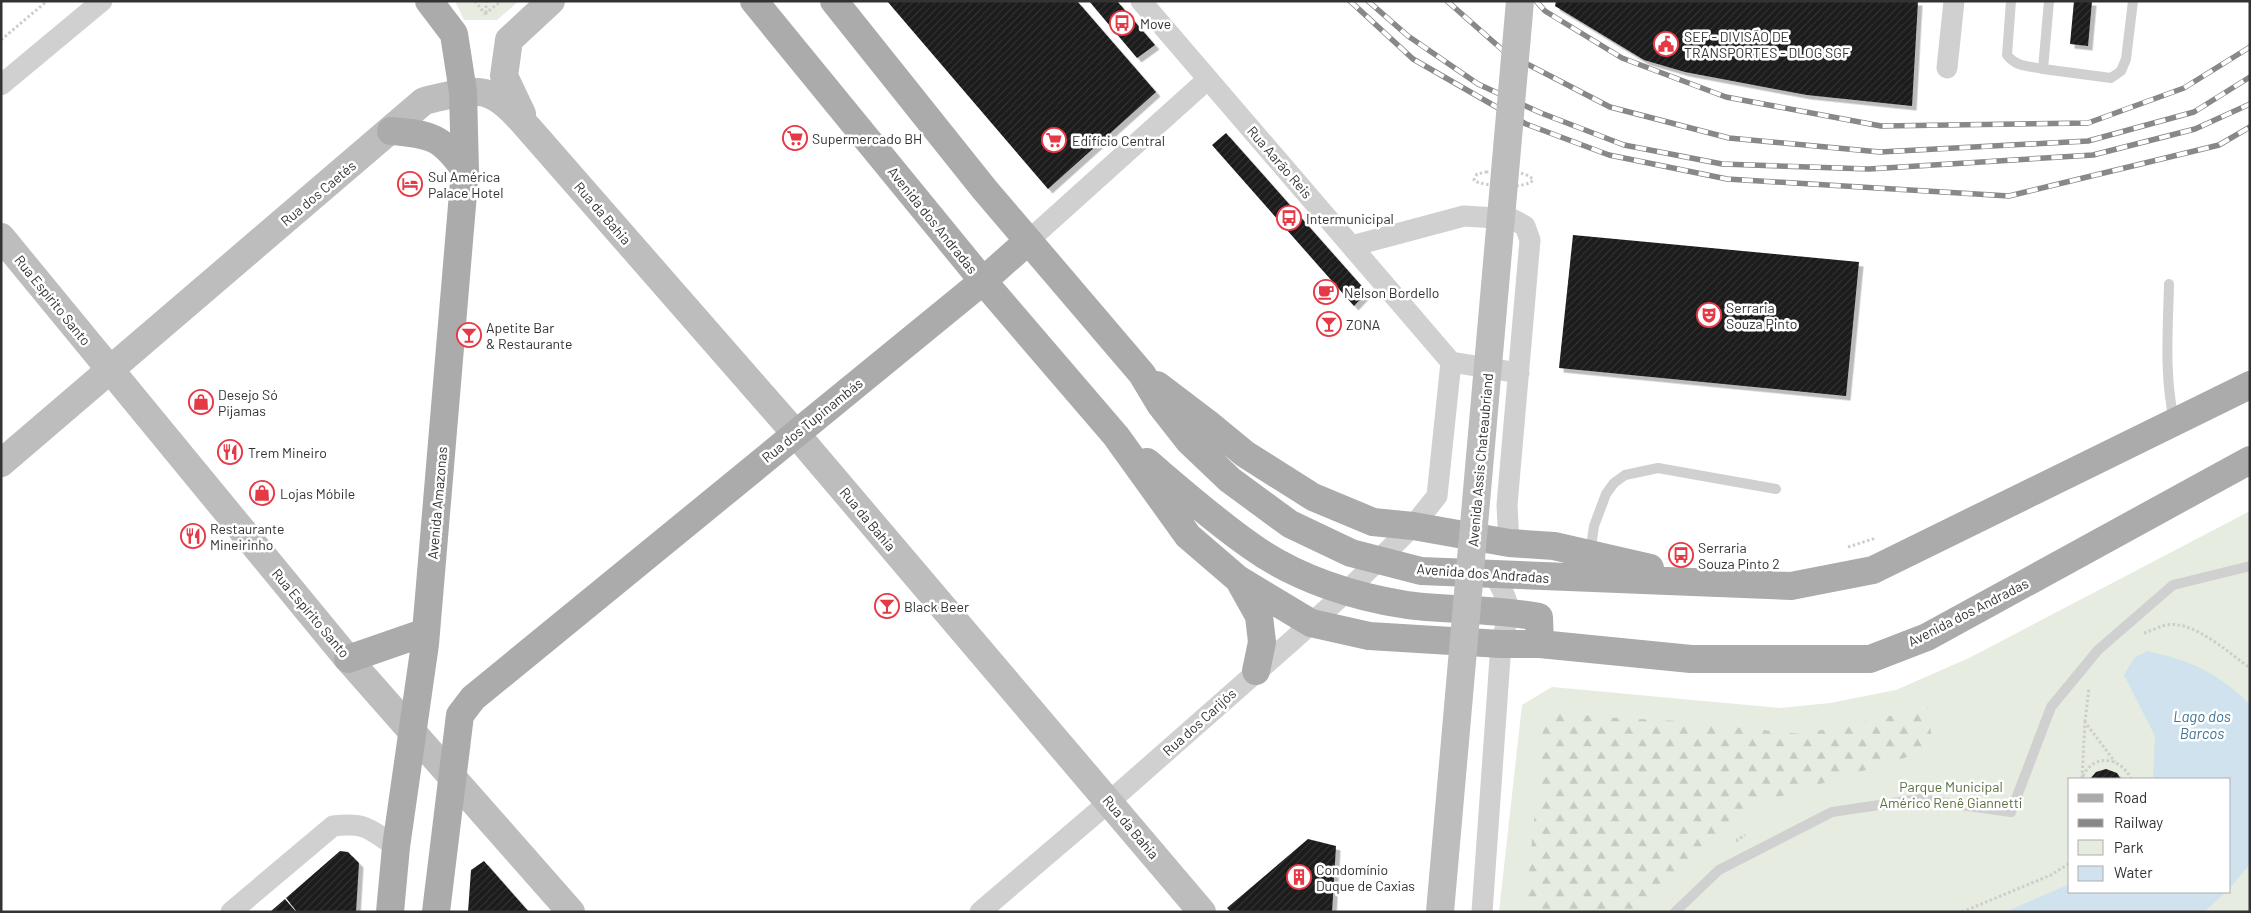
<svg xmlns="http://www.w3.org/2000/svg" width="2251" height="913" viewBox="0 0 2251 913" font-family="Barlow,sans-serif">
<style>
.green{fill:#e6ecdf;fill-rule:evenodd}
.forest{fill:url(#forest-firs)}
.water{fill:#cfe2ee}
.building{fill:url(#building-hatch);filter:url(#shadow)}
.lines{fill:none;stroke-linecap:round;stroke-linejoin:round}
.path{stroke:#cdcdcd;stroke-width:3;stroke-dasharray:2.5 2.5;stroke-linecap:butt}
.lane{stroke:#d0d0d0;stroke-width:10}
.street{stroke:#d0d0d0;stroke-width:21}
.secondary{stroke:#bdbdbd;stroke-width:28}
.primary{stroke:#ababab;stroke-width:28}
.rail-casing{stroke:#888;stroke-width:5.5}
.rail{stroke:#fff;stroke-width:4;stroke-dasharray:11;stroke-linecap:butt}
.secondary-bridge{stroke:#bdbdbd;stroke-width:28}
.labels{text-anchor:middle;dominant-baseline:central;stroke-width:5;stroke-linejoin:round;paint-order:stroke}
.poi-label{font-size:14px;fill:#333;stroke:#fff;text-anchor:start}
.street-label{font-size:14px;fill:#333;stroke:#fff}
.park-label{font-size:14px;fill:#56703f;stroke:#fff}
.water-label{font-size:15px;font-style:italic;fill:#3f7597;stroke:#fff}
</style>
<defs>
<pattern id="forest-firs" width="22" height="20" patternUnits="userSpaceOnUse" patternTransform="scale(1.25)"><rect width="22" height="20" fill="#e6ecdf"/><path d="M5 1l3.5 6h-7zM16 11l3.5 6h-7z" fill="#c6cbc0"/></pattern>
<pattern id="building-hatch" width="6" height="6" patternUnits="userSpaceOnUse" patternTransform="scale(1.25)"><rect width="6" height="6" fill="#1a1a1a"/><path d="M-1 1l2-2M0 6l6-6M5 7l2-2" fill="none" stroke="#333"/></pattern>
<filter id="shadow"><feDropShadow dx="4.5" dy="4.5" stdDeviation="0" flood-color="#0004"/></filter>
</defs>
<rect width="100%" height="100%" fill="#fff"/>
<!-- green -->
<path class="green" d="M455,1H519L497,20H464Z
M2250,511V912H1499L1522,705L1552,687L1780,708L1830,703L1896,690L1969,658ZM2070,779H2230V892H2070Z"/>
<!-- forest -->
<path class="forest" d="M1928,708L1933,749L1766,801L1664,889L1643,912H1525L1543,728L1561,712L1600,717L1678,721L1802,734Z"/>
<!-- water -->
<path class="water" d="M2147,651C2192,661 2216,672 2250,704V864L2230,888V779H2153L2155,736L2124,675L2134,658Z
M2070,884V892H2226L2204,912H2005Z"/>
<!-- building -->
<path class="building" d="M887,1H1077L1156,92L1048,189Z
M1089,1H1117L1155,45L1137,58Z
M1556,1H1918L1912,106L1807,95L1685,72L1644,60L1555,6Z
M2074,1H2092L2088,46L2070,44Z
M1226,133L1367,292L1354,306L1212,145Z
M1573,235L1859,262L1846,396L1559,368Z
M2106,769L2117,773L2121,779H2090L2096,772Z
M1308,839L1336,846L1332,912H1231L1227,908Z
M340,851L348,852L359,863L356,912H297L286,898Z
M484,861L529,912H468L471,870Z
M285,899L296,912H270Z"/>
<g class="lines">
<!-- path -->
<path class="path" d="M475,1L485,14
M486,13V1
M485,14L501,1
M1,40L47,1
M1486,172C1498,172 1526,169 1533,180C1528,189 1482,187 1474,180L1477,174Z
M1848,547L1876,538
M2144,633C2151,631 2158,627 2166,625C2194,620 2229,653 2250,668
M2085,722L2089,688
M2083,776C2094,753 2121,757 2131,779
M2082,778L2085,722L2115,762
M1736,841L1745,835
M1962,912L2051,875L2070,863"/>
<!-- lane -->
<path class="lane" d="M2011,1L2007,55C2016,67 2029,66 2043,69L2049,1
M2043,69L2111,78L2121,71L2126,59L2133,1
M2169,284C2168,330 2164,375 2174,420
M1590,554L1594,526L1606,494L1614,483L1625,475L1658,468L1776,489
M1675,912L1719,870L1832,812L1919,799L2011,812L2051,707L2098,650L2173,585L2250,566"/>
<!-- street -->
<path class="street" d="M1141,1L1451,362L1519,373
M1947,68L1954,1
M1,85L102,1
M1028,241L1208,79
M1352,246L1464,216L1512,219L1525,226L1530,240L1507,505L1509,543
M231,912L333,826C366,822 369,829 396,847
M980,912L1109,802L1294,639L1347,591L1413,526L1437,496L1451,362
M1482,912L1501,644C1510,610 1513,607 1494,575"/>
<!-- secondary -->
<path class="secondary" d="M522,114L504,76L509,40L551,1
M1,237L348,659L571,912
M1,463L424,101C482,87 489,83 530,130L796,434L1202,912"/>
<!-- primary -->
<path class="primary" d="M754,1L983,281L1116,436L1188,536L1238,579L1311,623L1369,636L1501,644H1540L1691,659H1870L1927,637L2250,460
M834,1L985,190L1142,374L1160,404L1189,441L1230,480L1290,524L1351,553L1421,571L1791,586L1873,570L2250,385
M391,131C431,134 442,137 465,170
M1157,385L1211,426L1245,454L1313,497L1373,522L1413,526L1509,543L1554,546L1650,568
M1147,462C1181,491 1215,521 1251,546C1295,578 1354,597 1407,605C1451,611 1493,608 1539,617L1540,644
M1240,582L1259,616L1262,642L1256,671
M348,659L426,632
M390,912L396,847L425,644L465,170L463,92L454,34L429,1
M436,912L460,715L473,698L983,281L1028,241"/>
<defs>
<path id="rail" d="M1350,1L1413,59L1526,124L1609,155L1727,179L2009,196L2219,145L2250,127
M1368,1L1408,36L1478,84L1541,113L1624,145L1722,164L1869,169L2093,155L2195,129L2250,104
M1447,1L1506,53L1610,107L1729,138L1880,152L2088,141L2194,112L2250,77
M1536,1L1545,11L1622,58L1726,97L1881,126L2088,123L2184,88L2250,47"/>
</defs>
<!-- rail casing -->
<use href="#rail" class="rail-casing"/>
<!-- rail -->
<use href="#rail" class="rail"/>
<!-- secondary-bridge -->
<path class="secondary-bridge" d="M1440,912L1520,1"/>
</g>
<!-- icons -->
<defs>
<symbol id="bus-ring" viewBox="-11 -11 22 22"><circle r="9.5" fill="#fff" stroke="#e63946" stroke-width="1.5"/><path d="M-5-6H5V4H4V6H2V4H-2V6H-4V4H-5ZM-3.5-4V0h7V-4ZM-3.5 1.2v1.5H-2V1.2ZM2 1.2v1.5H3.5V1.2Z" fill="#e63946"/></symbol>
<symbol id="civic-ring" viewBox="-11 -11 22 22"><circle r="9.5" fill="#fff" stroke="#e63946" stroke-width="1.5"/><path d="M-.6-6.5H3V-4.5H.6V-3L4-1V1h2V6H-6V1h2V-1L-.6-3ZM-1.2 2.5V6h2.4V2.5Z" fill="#e63946"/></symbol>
<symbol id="supermarket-ring" viewBox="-11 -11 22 22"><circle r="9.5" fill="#fff" stroke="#e63946" stroke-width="1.5"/><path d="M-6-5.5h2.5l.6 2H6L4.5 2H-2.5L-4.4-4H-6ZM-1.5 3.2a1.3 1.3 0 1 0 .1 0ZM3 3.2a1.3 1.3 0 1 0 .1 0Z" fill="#e63946"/></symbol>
<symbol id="hotel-ring" viewBox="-11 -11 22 22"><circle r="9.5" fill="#fff" stroke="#e63946" stroke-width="1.5"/><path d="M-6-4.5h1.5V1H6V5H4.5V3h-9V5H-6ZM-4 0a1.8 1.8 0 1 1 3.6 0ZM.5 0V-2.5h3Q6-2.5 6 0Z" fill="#e63946"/></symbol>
<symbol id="cafe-ring" viewBox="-11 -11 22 22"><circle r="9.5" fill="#fff" stroke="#e63946" stroke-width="1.5"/><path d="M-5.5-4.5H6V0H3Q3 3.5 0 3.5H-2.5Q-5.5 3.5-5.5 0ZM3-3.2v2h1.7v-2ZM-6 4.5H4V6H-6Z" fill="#e63946"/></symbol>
<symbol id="theatre-ring" viewBox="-11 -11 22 22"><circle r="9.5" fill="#fff" stroke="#e63946" stroke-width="1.5"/><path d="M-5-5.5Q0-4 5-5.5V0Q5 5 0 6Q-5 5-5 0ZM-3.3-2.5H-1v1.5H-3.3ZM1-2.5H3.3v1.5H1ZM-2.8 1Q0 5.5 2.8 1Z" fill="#e63946"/></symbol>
<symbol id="bar-ring" viewBox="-11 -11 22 22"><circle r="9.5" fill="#fff" stroke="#e63946" stroke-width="1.5"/><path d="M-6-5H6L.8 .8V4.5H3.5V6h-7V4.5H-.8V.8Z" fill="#e63946"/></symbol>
<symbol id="shop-ring" viewBox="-11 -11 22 22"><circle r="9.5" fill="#fff" stroke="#e63946" stroke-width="1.5"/><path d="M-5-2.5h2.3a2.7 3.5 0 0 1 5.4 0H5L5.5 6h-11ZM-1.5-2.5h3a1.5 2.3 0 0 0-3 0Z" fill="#e63946"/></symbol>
<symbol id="restaurant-ring" viewBox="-11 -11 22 22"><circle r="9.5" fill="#fff" stroke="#e63946" stroke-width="1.5"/><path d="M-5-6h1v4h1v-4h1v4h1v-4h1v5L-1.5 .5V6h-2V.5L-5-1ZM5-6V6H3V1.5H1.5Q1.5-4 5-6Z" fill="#e63946"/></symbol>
<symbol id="building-ring" viewBox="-11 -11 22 22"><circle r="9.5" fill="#fff" stroke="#e63946" stroke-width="1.5"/><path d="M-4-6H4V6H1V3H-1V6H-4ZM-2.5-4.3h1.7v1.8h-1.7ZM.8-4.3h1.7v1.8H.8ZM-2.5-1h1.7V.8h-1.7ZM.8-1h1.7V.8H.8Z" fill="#e63946"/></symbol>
</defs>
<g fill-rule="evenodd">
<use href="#bus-ring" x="1108" y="9" width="28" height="28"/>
<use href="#civic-ring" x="1652" y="30" width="28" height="28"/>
<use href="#supermarket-ring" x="781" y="124" width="28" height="28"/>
<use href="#supermarket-ring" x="1040" y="126" width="28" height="28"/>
<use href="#hotel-ring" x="396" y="170" width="28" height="28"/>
<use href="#bus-ring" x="1275" y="204" width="28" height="28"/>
<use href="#cafe-ring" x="1312" y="278" width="28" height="28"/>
<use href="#theatre-ring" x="1695" y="301" width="28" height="28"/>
<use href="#bar-ring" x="1315" y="310" width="28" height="28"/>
<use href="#bar-ring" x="455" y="321" width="28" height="28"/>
<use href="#shop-ring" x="187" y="388" width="28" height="28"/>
<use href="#restaurant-ring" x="216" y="438" width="28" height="28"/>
<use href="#shop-ring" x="248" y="479" width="28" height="28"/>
<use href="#restaurant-ring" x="179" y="522" width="28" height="28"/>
<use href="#bus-ring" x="1667" y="541" width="28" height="28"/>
<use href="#bar-ring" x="873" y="592" width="28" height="28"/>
<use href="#building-ring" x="1285" y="863" width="28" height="28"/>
</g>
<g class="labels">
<!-- poi labels -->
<g class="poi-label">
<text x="1140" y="23">Move</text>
<text x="1684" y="36">SEF - DIVISÃO DE<tspan x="1684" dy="16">TRANSPORTES - DLOG SGF</tspan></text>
<text x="812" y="138">Supermercado BH</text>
<text x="1072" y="140">Edifício Central</text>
<text x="428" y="176">Sul América<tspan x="428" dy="16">Palace Hotel</tspan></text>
<text x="1306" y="218">Intermunicipal</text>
<text x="1344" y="292">Nelson Bordello</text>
<text x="1726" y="307">Serraria<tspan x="1726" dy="16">Souza Pinto</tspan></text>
<text x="1346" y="324">ZONA</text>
<text x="486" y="327">Apetite Bar<tspan x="486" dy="16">&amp; Restaurante</tspan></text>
<text x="218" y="394">Desejo Só<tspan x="218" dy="16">Pijamas</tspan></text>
<text x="248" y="452">Trem Mineiro</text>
<text x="280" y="493">Lojas Móbile</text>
<text x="210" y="528">Restaurante<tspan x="210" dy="16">Mineirinho</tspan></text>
<text x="1698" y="547">Serraria<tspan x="1698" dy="16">Souza Pinto 2</tspan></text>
<text x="904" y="606">Black Beer</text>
<text x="1316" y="869">Condomínio<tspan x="1316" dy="16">Duque de Caxias</tspan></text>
</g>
<!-- street labels -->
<g class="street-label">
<text transform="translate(1280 162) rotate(49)">Rua Aarão Reis</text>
<text transform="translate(318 193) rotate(-40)">Rua dos Caetés</text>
<text transform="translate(603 213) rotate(49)">Rua da Bahia</text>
<text transform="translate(933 220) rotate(51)">Avenida dos Andradas</text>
<text transform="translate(53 300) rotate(51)">Rua Espírito Santo</text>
<text transform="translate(812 420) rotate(-39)">Rua dos Tupinambás</text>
<text transform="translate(1480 460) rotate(-85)">Avenida Assis Chateaubriand</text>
<text transform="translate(437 503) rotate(-85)">Avenida Amazonas</text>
<text transform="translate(868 519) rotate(50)">Rua da Bahia</text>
<text transform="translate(1483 573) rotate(4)">Avenida dos Andradas</text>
<text transform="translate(1968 612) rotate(-27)">Avenida dos Andradas</text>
<text transform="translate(311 613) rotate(50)">Rua Espírito Santo</text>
<text transform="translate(1199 722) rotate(-42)">Rua dos Carijós</text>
<text transform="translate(1131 827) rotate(50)">Rua da Bahia</text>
</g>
<!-- park labels -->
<g class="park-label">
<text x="1951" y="786">Parque Municipal<tspan x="1951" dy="16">Américo Renê Giannetti</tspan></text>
</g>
<!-- water labels -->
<g class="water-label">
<text x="2202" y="716">Lago dos<tspan x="2202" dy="17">Barcos</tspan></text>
</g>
</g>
<!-- border -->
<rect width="2251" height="913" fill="none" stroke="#333333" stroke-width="5"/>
<!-- legend -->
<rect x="2068" y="778" width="162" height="115" fill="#ffffff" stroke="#adadad"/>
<rect x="2078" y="794" width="25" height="8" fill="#ababab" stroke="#adadad"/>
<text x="2114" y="803" font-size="15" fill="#333333">Road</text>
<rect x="2078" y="819" width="25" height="8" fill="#888888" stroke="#adadad"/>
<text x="2114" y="828" font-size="15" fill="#333333">Railway</text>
<rect x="2078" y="840" width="25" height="15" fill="#e6ecdf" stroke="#adadad"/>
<text x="2114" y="853" font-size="15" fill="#333333">Park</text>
<rect x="2078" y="866" width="25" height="15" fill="#cfe2ee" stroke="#adadad"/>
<text x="2114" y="878" font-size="15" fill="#333333">Water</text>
</svg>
